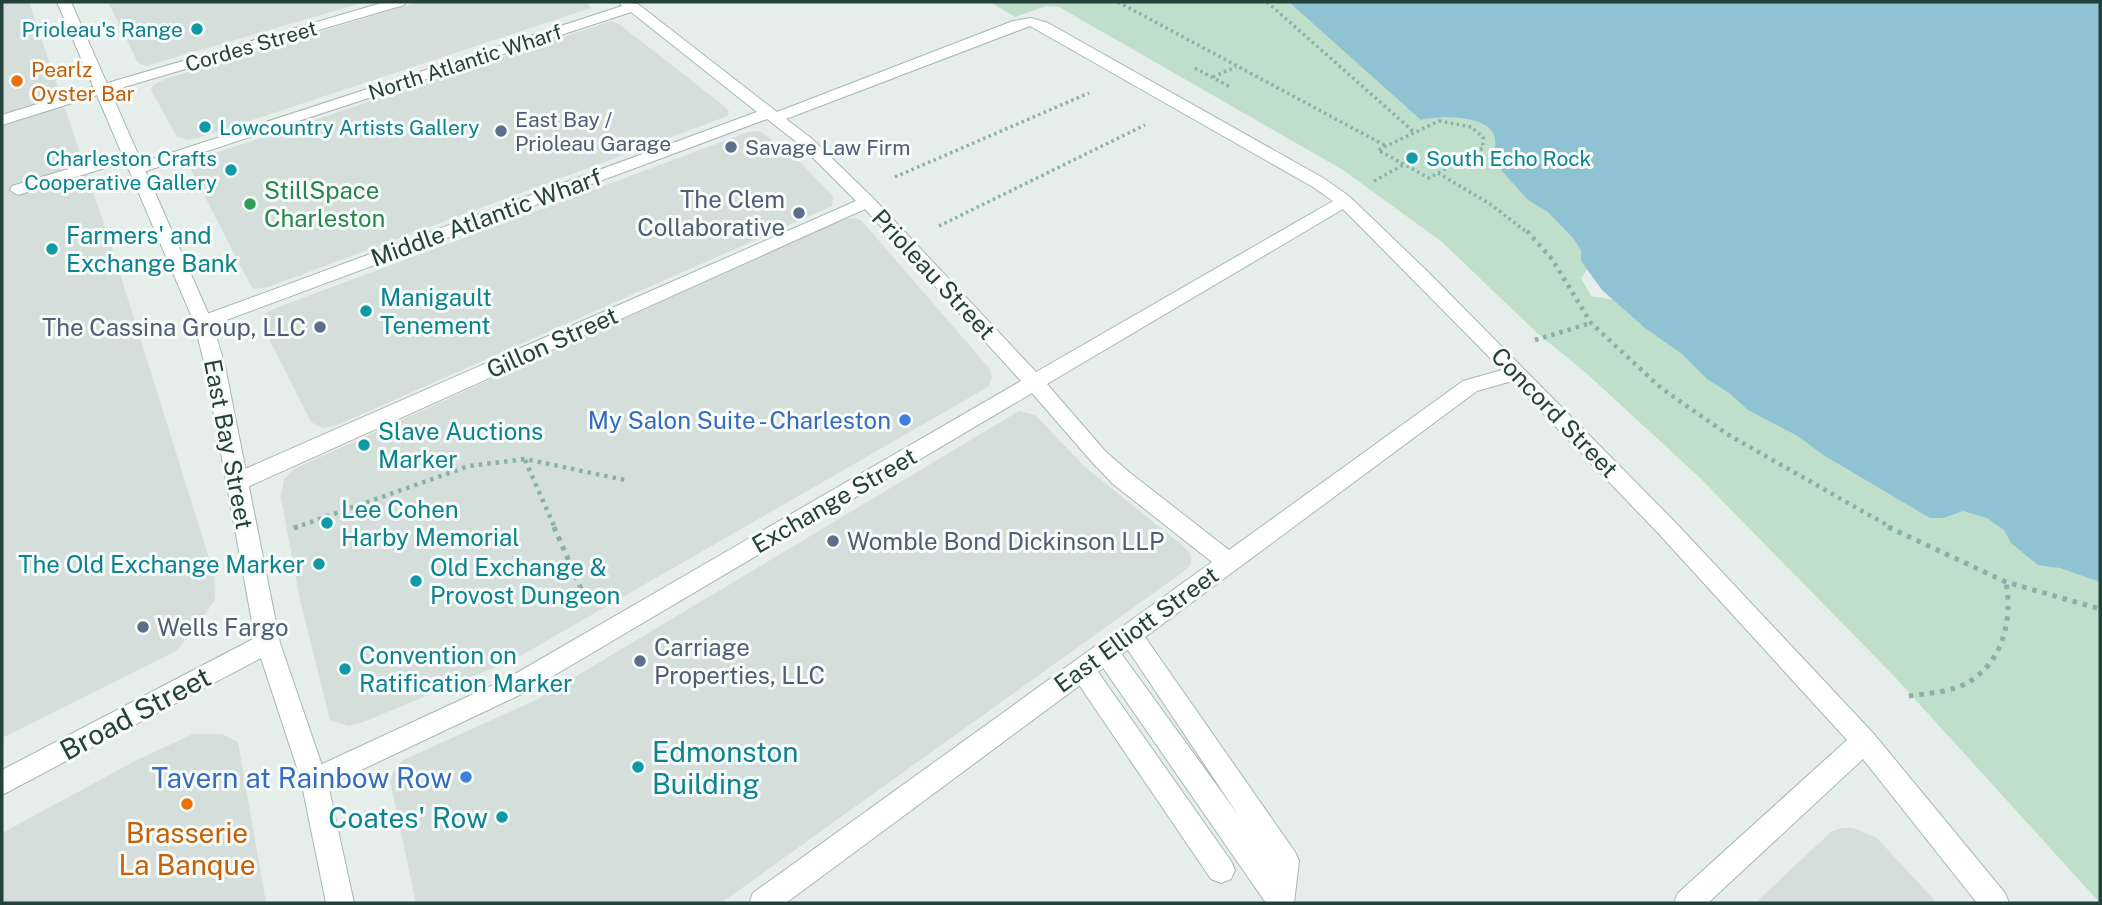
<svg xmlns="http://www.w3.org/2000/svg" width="2102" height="905" viewBox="0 0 2102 905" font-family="'Public Sans',sans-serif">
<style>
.built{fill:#d4deda}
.green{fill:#bfdfcb}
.water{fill:#8fc2d2}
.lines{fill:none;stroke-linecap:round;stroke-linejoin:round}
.service-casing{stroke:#a8b7b3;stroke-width:2}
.minor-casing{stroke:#a8b7b3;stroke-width:2}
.tertiary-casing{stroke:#a8b7b3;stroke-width:2}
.path-far2{stroke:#87b2a8;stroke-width:3.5;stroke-dasharray:2.5 3.5;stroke-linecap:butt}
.path-far1{stroke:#87b2a8;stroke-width:4.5;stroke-dasharray:3.5 5;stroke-linecap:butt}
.path{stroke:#87b2a8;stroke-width:5;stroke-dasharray:4.5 6;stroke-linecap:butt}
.service{fill:#fff;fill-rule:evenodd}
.minor{fill:#fff;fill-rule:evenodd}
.tertiary{fill:#fff;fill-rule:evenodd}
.culture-dot{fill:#0f9aa8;stroke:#f7fbf9;stroke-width:2.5}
.food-dot{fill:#e8710a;stroke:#f7fbf9;stroke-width:2.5}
.service-dot{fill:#5c6f8a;stroke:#f7fbf9;stroke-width:2.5}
.leisure-dot{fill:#2e9e5b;stroke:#f7fbf9;stroke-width:2.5}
.shop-dot{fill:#3f7fe0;stroke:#f7fbf9;stroke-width:2.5}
.labels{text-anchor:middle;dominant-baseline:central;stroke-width:6;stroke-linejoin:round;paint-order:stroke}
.far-culture-label{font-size:21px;fill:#0d838f;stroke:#f7fbf9;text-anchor:end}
.far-street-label{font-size:21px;fill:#24413c;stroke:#f7fbf9}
.far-food-label{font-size:21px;fill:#c56008;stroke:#f7fbf9;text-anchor:start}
.far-service-label{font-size:21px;fill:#4e5e75;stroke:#f7fbf9;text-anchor:start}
.leisure-label{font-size:24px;fill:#27864d;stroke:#f7fbf9;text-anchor:start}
.service-label{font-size:24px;fill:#4e5e75;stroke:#f7fbf9;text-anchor:start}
.street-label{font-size:24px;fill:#24413c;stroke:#f7fbf9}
.culture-label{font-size:24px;fill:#0d838f;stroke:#f7fbf9;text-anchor:start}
.shop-label{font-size:24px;fill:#366cbe;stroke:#f7fbf9;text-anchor:end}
.near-street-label{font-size:28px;fill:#24413c;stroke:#f7fbf9}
.near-culture-label{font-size:28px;fill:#0d838f;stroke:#f7fbf9;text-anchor:start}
.near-shop-label{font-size:28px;fill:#366cbe;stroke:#f7fbf9;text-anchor:end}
.near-food-label{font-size:28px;fill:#c56008;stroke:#f7fbf9}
</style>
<rect width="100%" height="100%" fill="#e6eeeb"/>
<!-- built -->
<path class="built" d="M2,2H29L112,248L214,574L215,600L195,629L176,651L2,738Z
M108,2H365L146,66L138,63Z
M418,2H587L591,8L198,138L188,140L177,137L151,90L153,85L165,79Z
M611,21L619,24L723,105L729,111L728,116L268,287L254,289L251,286L189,166L192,161Z
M760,131L799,161L833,196L832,206L340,424L323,428L311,422L261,323L263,315L273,309L748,132Z
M853,218L861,220L989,368L992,377L988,387L515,659L361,723L349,726L330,720L300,600L281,498L284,479L294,469L843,219Z
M1019,411L1035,415L1085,467L1183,546L1190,554L1191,563L1187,569L721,903H416L390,781L395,769L403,760L538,699Z
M193,734H222L238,742L266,903H2V833L137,760Z
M1841,828H1853L1877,838L1937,903H1755L1831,832Z"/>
<!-- green -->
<path class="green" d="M990,2H1400L1475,53L1590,266L1581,278L1591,296L1627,302L2100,452V903L1892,674L1698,476L1586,373L1536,332L1442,242L1343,170L1059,7L1046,6L1015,17Z"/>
<!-- water -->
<path class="water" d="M1289,2H2100V582L2060,568L2038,565L2011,543L2004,530L1987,518L1963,511L1943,518H1930L1825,456L1796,435L1748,410L1729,393L1707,379L1682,354L1645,328L1602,290L1581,261V250L1573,238L1548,212L1528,200L1492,160C1496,154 1494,152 1495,145C1500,114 1440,115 1421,120Z"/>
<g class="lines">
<defs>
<path id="service" d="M102,84L110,89L107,92L2,125V115Z
M131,150L137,152L139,155L137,158L18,195L10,190L12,186Z
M1130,624L1138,627L1295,852L1299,861L1294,903H1266L1097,659L1094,652L1097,645L1106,642L1115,645L1239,816L1122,641L1118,634L1122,627Z
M1082,659L1091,662L1231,861L1235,870L1231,879L1221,883L1211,879L1073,676L1070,669L1073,662Z"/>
<path id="minor" d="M385,2H406L404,5L107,92L102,94L94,89L97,86Z
M619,2L638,4L777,112L1013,21L1031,18L1048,23L1325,179L1350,197L1428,272L1675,522L1873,733L2005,893L2009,903H1977L1863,759L1708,903H1674L1678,893L1847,740L1659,534L1512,381L1477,391L786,903H749L753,893L1212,562L1113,484L1091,461L1032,393L526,692L323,788L314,792L305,788L301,780L305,772L508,678L1021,381L865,209L245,488L237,490L229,488L226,482L229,476L856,201L799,144L767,119L210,326H196L194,322L196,318L757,112L631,12L143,172L137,174L129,169L131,166L622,6ZM1030,26L1313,187L1333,201L1036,372L873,198L811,138L786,119ZM1343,209L1502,370L1463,381L1229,550L1129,472L1105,451L1047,384Z"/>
<path id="tertiary" d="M57,2H71L212,322L225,366L280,643L327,780L354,903H326L301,780L261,658L2,795V770L255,638L205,366L194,322Z"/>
</defs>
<!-- service casing -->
<use href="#service" class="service-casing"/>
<!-- minor casing -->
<use href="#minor" class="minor-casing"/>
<!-- tertiary casing -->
<use href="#tertiary" class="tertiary-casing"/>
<!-- path-far2 -->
<path class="path-far2" d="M1118,2L1386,146
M1267,2L1414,132
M1195,68L1230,87
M1213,77L1236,67
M1439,121L1471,127L1483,137V148L1429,178L1378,150Z
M1438,173L1490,204L1528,233
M895,177L1089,93
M1374,181L1405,164
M939,226L1145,125"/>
<!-- path-far1 -->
<path class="path-far1" d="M1527,231L1552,259L1591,323L1661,388L1727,434L1892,528
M1535,340L1591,323
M525,460L555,528
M294,528L469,466L525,459L625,480"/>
<!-- path -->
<path class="path" d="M554,527L586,600
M1888,527L2006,582L2100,609
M294,528L298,527
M1909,696C1929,693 1955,692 1972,680C2005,657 2012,618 2006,582"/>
<!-- service -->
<use href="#service" class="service"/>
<!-- minor -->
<use href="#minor" class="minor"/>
<!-- tertiary -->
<use href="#tertiary" class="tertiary"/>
</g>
<!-- markers -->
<g class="culture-dot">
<circle cx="197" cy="29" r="7"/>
<circle cx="205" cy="127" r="7"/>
<circle cx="1412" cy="158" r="7"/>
<circle cx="231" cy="170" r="7"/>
<circle cx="52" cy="249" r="7"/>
<circle cx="366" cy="311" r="7"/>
<circle cx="364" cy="445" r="7"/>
<circle cx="327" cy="523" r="7"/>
<circle cx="319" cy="564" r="7"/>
<circle cx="416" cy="581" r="7"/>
<circle cx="345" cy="669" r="7"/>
<circle cx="638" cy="767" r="7"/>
<circle cx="502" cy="817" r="7"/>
</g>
<g class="food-dot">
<circle cx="17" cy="81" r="7"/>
<circle cx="187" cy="804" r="7"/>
</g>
<g class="service-dot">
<circle cx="501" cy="131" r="7"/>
<circle cx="731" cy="147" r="7"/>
<circle cx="799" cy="213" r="7"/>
<circle cx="320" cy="327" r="7"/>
<circle cx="833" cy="541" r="7"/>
<circle cx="143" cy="627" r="7"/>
<circle cx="640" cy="661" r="7"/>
</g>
<circle class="leisure-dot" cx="250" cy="204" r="7"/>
<g class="shop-dot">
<circle cx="905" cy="420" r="7"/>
<circle cx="466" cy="777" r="7"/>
</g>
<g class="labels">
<!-- far-culture labels -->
<g class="far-culture-label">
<text x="183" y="29">Prioleau's Range</text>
<text x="219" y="127" text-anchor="start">Lowcountry Artists Gallery</text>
<text x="217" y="158">Charleston Crafts<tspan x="217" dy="24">Cooperative Gallery</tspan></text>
<text x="1426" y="158" text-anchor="start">South Echo Rock</text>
</g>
<!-- far-street labels -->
<g class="far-street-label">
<text transform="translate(251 46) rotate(-16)">Cordes Street</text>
<text transform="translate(465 62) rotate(-18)">North Atlantic Wharf</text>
</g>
<!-- far-food labels -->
<g class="far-food-label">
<text x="31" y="69">Pearlz<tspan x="31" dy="24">Oyster Bar</tspan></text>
</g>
<!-- far-service labels -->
<g class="far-service-label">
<text x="515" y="119">East Bay /<tspan x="515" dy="24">Prioleau Garage</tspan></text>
<text x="745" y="147">Savage Law Firm</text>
</g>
<!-- leisure labels -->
<g class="leisure-label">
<text x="264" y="190">StillSpace<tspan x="264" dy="28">Charleston</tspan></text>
</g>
<!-- service labels -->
<g class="service-label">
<text x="785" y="199" text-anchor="end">The Clem<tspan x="785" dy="28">Collaborative</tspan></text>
<text x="306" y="327" text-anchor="end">The Cassina Group, LLC</text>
<text x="847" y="541">Womble Bond Dickinson LLP</text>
<text x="157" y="627">Wells Fargo</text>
<text x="654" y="647">Carriage<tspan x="654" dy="28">Properties, LLC</tspan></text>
</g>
<!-- street labels -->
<g class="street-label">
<text transform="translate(486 217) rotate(-20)">Middle Atlantic Wharf</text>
<text transform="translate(934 274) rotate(47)">Prioleau Street</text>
<text transform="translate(552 342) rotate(-24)">Gillon Street</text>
<text transform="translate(1555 412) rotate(46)">Concord Street</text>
<text transform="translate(229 444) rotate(79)">East Bay Street</text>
<text transform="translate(834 500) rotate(-30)">Exchange Street</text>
<text transform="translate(1136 629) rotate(-36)">East Elliott Street</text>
</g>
<!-- culture labels -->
<g class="culture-label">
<text x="66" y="235">Farmers' and<tspan x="66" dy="28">Exchange Bank</tspan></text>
<text x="380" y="297">Manigault<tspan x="380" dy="28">Tenement</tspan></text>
<text x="378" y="431">Slave Auctions<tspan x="378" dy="28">Marker</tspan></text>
<text x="341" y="509">Lee Cohen<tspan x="341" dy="28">Harby Memorial</tspan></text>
<text x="305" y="564" text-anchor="end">The Old Exchange Marker</text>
<text x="430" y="567">Old Exchange &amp;<tspan x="430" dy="28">Provost Dungeon</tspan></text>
<text x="359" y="655">Convention on<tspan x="359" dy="28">Ratification Marker</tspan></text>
</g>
<!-- shop labels -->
<g class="shop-label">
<text x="891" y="420">My Salon Suite - Charleston</text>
</g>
<!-- near-street labels -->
<g class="near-street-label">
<text transform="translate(135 713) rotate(-28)">Broad Street</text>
</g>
<!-- near-culture labels -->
<g class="near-culture-label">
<text x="652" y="751">Edmonston<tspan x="652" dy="32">Building</tspan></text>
<text x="488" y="817" text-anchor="end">Coates' Row</text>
</g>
<!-- near-shop labels -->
<g class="near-shop-label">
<text x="452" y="777">Tavern at Rainbow Row</text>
</g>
<!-- near-food labels -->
<g class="near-food-label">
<text x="187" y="832">Brasserie<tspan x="187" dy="32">La Banque</tspan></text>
</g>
</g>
<!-- border -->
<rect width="2102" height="905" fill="none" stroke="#24413c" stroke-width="7"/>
</svg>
